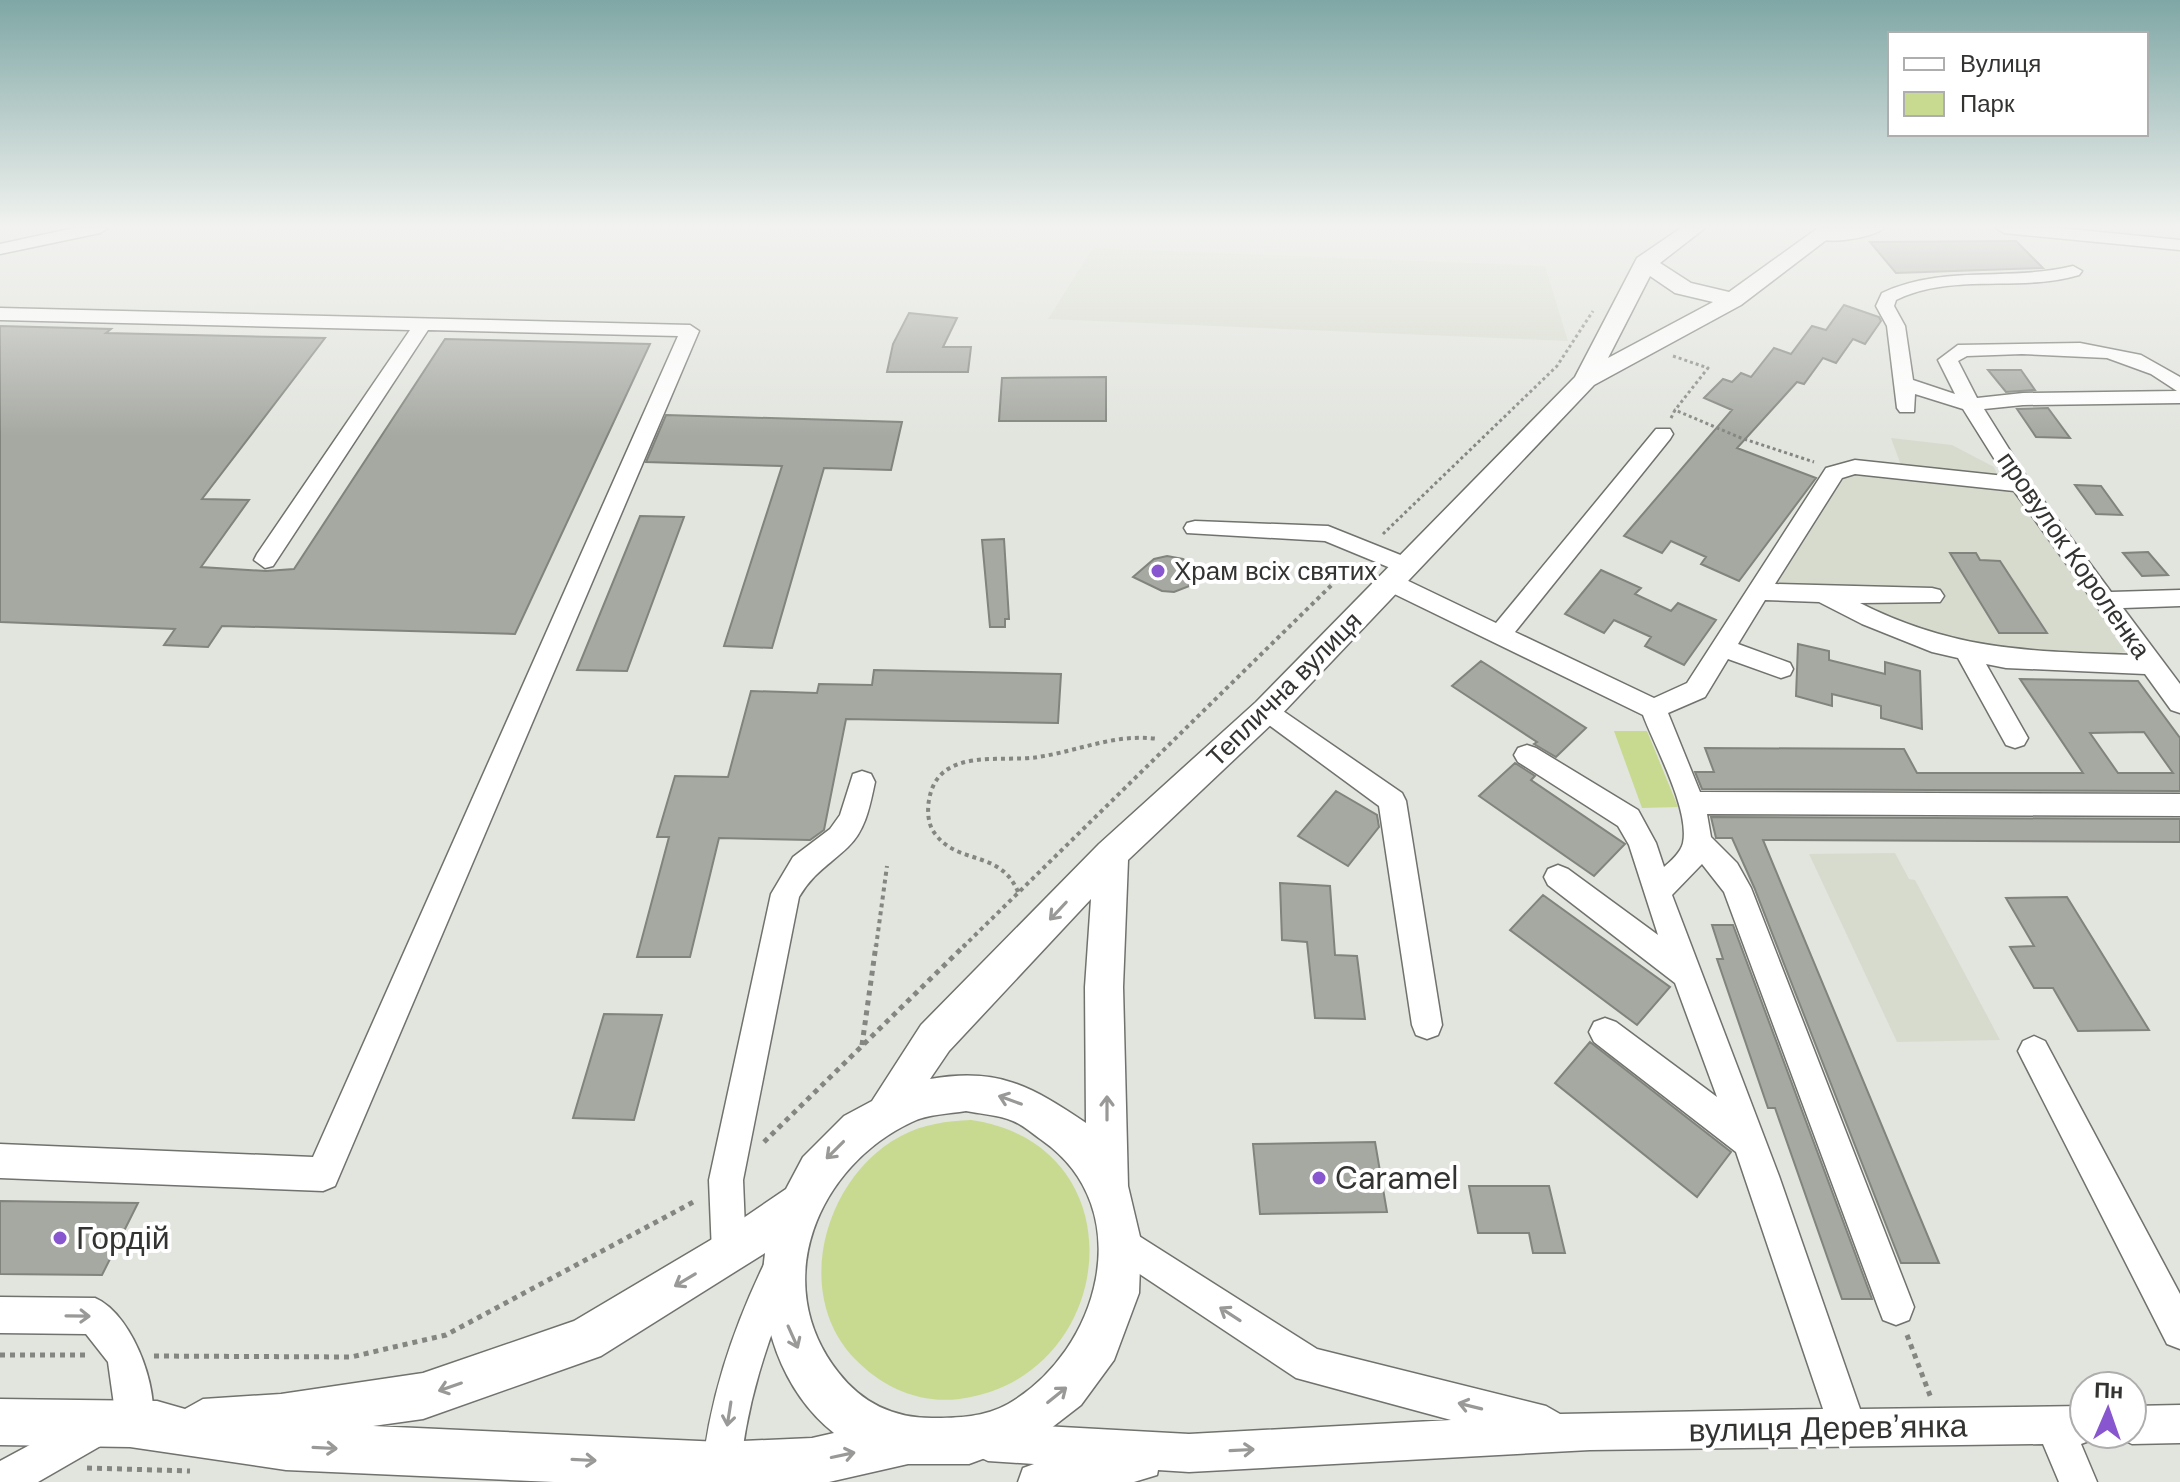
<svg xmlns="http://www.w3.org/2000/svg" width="2180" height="1482" viewBox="0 0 2180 1482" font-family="'DM Sans',sans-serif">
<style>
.built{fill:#d7dbce}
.green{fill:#c8da90}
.building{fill:#a6a8a2;stroke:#81837d;stroke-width:2;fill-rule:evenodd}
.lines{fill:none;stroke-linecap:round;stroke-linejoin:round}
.minor-casing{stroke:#70726d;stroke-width:3}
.major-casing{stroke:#70726d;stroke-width:3}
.path-far2{stroke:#848682;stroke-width:3;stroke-dasharray:3 3;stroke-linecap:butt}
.path-far1{stroke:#848682;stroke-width:4;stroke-dasharray:4 4;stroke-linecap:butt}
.path{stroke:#848682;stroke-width:5;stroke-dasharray:5 5;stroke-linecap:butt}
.minor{fill:#fff;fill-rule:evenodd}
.major{fill:#fff;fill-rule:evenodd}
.oneway{stroke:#999a98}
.poi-dot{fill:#8856ce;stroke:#fff;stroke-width:3}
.labels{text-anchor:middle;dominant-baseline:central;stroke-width:8;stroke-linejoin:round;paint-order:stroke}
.street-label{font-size:26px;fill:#333432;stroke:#fff}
.poi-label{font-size:26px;fill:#333432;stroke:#fff;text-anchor:start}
.near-poi-label{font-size:32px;fill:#333432;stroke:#fff;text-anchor:start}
.near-street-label{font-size:32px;fill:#333432;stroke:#fff}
</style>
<rect width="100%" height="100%" fill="#e2e4de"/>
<!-- built -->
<path class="built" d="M1093,248L1545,266L1568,341L1048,319Z
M1891,438L1952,445L1994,467L1999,479L1902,468Z
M1849,473L2019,492L2130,650L2108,657L2005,656L1766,585L1838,479Z
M1895,853L1909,879L1915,880L2000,1040L1897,1042L1809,854Z"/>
<!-- green -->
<path class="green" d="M1614,731H1647L1678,807L1642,808Z
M971,1120C1143,1145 1118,1379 959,1399C919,1404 882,1387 855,1359C791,1293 825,1176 901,1136C923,1124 947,1121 971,1120Z"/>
<!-- building -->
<path class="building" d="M2016,241L2043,268L1896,273L1870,242Z
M1844,305L1879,317L1881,321L1865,344L1853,339L1836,363L1823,358L1804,384L1797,382L1737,448L1816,478L1739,581L1701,564L1706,557L1671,541L1662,553L1624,536L1732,410L1704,398L1723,379L1732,382L1741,373L1751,377L1774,348L1791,354L1812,326L1826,330Z
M909,313L957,318L943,347H971L968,372H887L893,344Z
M0,326L111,329L106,333L325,338L202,499L249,500L201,567L266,571L294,569L445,339L650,344L515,634L222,626L208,647L164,645L175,629L0,622Z
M1988,370H2021L2035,390L2006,392Z
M1106,377V421H999L1002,378Z
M2048,408L2070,438L2036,437L2017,409Z
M666,415L902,422L891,470L824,468L772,648L724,646L782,466L646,462Z
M2075,485L2101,486L2122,515L2096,514Z
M640,516L684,517L627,671L577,670Z
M1004,539L1009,619H1005V627H990L982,540Z
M2148,552L2168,575L2142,576L2123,553Z
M1950,553H1976L1980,560L2000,561L2047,633H1999Z
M1167,556L1183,559L1194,567L1197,575L1192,585L1174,592L1162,591L1133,577L1154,559Z
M1601,570L1641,588L1635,594L1671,611L1678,603L1716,620L1684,665L1645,646L1651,637L1614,620L1604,633L1565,614Z
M1798,644L1829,651V660L1885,674V662L1920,671L1922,729L1881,718V706L1832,694V706L1796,696Z
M1481,661L1586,728L1556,757L1534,744L1537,742L1452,686Z
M874,670L1061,674L1058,723L846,719L824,830L810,840L719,838L690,957H637L669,837H657L675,776L728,777L751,691L817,693L819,684L872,685Z
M2020,679L2138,681L2180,738V791L1702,789L1695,772H1714L1705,748L1904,749L1917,773H2083ZM2144,732L2173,773H2118L2090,733Z
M1515,763L1535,776L1531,780L1625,844L1594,876L1479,796Z
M1336,791L1377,815L1379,827L1348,866L1298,836Z
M1711,817L2180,819V842L1763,840L1939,1263H1901L1754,887L1732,838H1716Z
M1280,883L1330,886L1335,955L1357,956L1365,1019L1315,1018L1307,942L1282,940Z
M1543,895L1670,987L1637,1025L1510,930Z
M2067,897L2149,1030L2078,1031L2053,988H2034L2010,947L2034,946L2006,898Z
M1712,925H1733L1872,1299H1842L1775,1108H1768L1717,959H1723Z
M604,1014L662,1015L634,1120L573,1118Z
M1590,1042L1731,1152L1697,1197L1555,1083Z
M1375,1142L1387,1212L1260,1214L1253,1144Z
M1469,1186H1549L1565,1253H1533L1529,1233H1478Z
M0,1201L138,1203L102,1275L0,1274Z"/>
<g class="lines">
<defs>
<path id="minor" d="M74,228H108L100,233L0,254V244Z
M1839,228H1884C1873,238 1824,246 1812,236L1815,232Z
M1996,228H2060L2180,240V250L2004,233Z
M2073,266L2082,271L2079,275C2018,293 1954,272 1896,300L1894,306L1905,326L1913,380L1955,394L1938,360L1958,345L2080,343L2141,355L2180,377V403L2023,405L1984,409L2029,481L2111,592L2180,590V606L2123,608L2180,684V713L2171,710L2145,674L2006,668L1986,664L2028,738L2024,745L2015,748L2006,745L1958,658L1932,652L1862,624L1819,602L1765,600L1738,644L1790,663L1793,669L1790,675L1781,678L1728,659L1705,697L1668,713L1700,792L2180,794V816L1707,814L1711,837L1737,863L1751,888L1914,1307L1909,1320L1896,1325L1883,1320L1878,1307L1724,892L1702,864L1672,895L1779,1176L1860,1409L2084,1406V1434H2099L2097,1438L2081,1444L2097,1482H2059L2043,1444L1590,1450L1189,1472L1158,1470L1157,1475L1134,1482H1018L1023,1468L1034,1464L988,1461L975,1455L969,1442L975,1429L988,1423L1189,1434L1451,1420L1296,1378L1108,1253L1103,1241L1108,1229L1120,1224L1317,1349L1546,1406L1560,1414L1823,1409L1736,1152L1594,1042L1589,1032L1594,1022L1605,1018L1616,1022L1717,1097L1675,983L1548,885L1544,877L1548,869L1558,865L1568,869L1658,935L1629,845L1618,826L1518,762L1514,755L1518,748L1527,745L1536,748L1638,810L1656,843L1664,867C1671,861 1681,852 1683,843C1690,810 1655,747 1643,715L1382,588L1378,582L1382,576H1398L1496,623L1656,429H1670L1673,434L1670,439L1515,632L1654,698L1687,683L1826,468L1855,460L2005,476L1963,409L1915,394L1914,412H1900L1897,408L1887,326L1876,306L1882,293C1943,264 2008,282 2073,266ZM2022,354L2107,358L2151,374L2177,391L2023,393L1977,398L1958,361L1967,356ZM1855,474L2014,491L2132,655C2028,651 1956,651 1860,603L1940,602L1944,596L1940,590L1932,588L1775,584L1842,478Z
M0,308L690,325L699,331L335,1186L323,1191L0,1178V1144L313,1157L678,336L428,330L273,566L265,568L254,560L257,554L410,330L0,320Z
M1195,521L1328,526L1413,560L1416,566L1405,574L1325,541L1187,533L1184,528L1187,523Z
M1267,700L1402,793L1406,801L1442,1025L1438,1035L1427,1039L1416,1035L1412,1025L1379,806L1258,717L1254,710L1258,703Z
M862,771L871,774L875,782C870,805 866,830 848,847C828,866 814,872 799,897L743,1180L746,1253L741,1265L729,1270L717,1265L712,1253L709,1180L771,894L793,857L830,829L840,815L853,774Z
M2034,1036L2045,1041L2180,1294V1349L2167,1344L2023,1061L2018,1051L2023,1041Z
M779,1252L791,1258L797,1270C767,1340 745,1405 739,1482H701C708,1402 732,1330 767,1258Z
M0,1297L95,1298C135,1315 165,1401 149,1439L136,1445L123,1439L117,1426L108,1362L86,1334L0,1333Z
M2180,1405V1443L2132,1444L2119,1438L2117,1434H2132V1406Z
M91,1412L104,1418L110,1431L104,1444L38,1482H0V1461Z"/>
<path id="major" d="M1681,228H1705L1660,263L1691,283L1729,292L1818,228H1842L1741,305L1594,385L1278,718L1128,860L1123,987L1128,1186L1141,1241L1139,1293L1114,1360L1081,1405L1037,1439L969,1464H908L829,1482H554L286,1470L130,1447L0,1445V1399L157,1401L185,1409L203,1399L281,1394L423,1373L574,1321L714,1238L786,1189L803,1157L844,1116L872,1101L921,1025L1099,844L1256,702L1575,377L1637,258ZM1650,276L1675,293L1713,302L1608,358ZM1091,899L1085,987L1086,1123C1031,1086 998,1067 930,1079L949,1051ZM966,1111C981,1114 999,1115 1013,1121C1023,1125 1034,1135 1043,1141C1139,1209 1100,1351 1008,1404C985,1417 958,1418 932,1418C893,1418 862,1403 838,1372C768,1283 818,1166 912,1122C928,1114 949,1114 966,1111ZM765,1253C756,1318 782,1392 834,1433L812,1438L721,1442L373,1426L423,1419L601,1356Z"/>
</defs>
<!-- minor casing -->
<use href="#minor" class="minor-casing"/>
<!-- major casing -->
<use href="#major" class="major-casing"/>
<!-- path-far2 -->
<path class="path-far2" d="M1673,356L1708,368L1675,410
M1671,418L1675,410L1741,438L1814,462
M1383,534L1557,366L1593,311"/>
<!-- path-far1 -->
<path class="path-far1" d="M1018,892C1001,850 959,865 936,835C928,826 927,812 929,800C938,746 1001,763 1038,757C1079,751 1115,733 1158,739
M876,947L887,866
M963,947L1351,566"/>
<!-- path -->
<path class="path" d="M862,1045L876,945
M764,1142L965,945
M1907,1335L1931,1398
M0,1355H86
M154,1356L351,1357L446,1335L697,1200
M87,1468L190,1471"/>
<!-- minor -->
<use href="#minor" class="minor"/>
<!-- major -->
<use href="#major" class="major"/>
</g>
<!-- one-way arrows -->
<defs><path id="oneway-shaft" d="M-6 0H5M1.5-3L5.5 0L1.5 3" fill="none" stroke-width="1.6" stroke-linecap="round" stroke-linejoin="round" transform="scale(2)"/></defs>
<g class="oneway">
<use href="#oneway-shaft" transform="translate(1058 911) rotate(133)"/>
<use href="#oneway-shaft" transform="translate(1010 1100) rotate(-160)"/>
<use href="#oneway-shaft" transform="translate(1107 1108) rotate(-90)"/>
<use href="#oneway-shaft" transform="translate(835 1150) rotate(135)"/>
<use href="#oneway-shaft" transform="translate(685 1280) rotate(149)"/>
<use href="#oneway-shaft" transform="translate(1230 1314) rotate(-147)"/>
<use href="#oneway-shaft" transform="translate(78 1316) rotate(1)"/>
<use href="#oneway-shaft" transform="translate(793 1337) rotate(66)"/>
<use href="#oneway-shaft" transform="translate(450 1387) rotate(161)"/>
<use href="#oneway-shaft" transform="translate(1057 1395) rotate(-39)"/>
<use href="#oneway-shaft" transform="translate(1470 1406) rotate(-166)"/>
<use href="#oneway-shaft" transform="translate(729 1414) rotate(99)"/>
<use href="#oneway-shaft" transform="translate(325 1448) rotate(3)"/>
<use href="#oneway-shaft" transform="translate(1242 1450) rotate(-3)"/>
<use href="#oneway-shaft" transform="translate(843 1455) rotate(-12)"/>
<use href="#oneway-shaft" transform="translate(584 1460) rotate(3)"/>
</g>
<!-- sky -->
<linearGradient id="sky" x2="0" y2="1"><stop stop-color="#7fa7a5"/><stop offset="0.52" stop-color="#f2f3f0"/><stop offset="1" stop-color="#f2f3f0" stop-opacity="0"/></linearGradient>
<rect width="2180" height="436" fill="url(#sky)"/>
<!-- markers -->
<g class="poi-dot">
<circle cx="1158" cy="571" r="8"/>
<circle cx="1319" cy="1178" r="8"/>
<circle cx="60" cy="1238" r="8"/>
</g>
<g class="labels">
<!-- street labels -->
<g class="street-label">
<text transform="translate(2074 555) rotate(55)">провулок Короленка</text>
<text transform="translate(1284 689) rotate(-45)">Теплична вулиця</text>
</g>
<!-- poi labels -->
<g class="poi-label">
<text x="1174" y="571">Храм всіх святих</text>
</g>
<!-- near-poi labels -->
<g class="near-poi-label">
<text x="1335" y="1178">Caramel</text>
<text x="76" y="1238">Гордій</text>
</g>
<!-- near-street labels -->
<g class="near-street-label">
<text transform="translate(1828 1428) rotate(-1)">вулиця Деревʼянка</text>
</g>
</g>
<!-- legend -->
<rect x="1888" y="32" width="260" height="104" fill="#ffffff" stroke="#adaead" stroke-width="2"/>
<rect x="1904" y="58" width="40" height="12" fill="#ffffff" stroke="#adaead" stroke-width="2"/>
<text x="1960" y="72" font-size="24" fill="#333432">Вулиця</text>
<rect x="1904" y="92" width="40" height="24" fill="#c8da90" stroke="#adaead" stroke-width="2"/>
<text x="1960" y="112" font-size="24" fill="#333432">Парк</text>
<!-- north arrow -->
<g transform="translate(2108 1410) rotate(2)"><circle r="38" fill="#ffffff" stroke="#adaead" stroke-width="2"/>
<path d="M0-6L14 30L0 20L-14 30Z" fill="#8856ce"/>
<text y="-12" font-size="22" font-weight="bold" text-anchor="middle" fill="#333432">Пн</text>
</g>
</svg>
